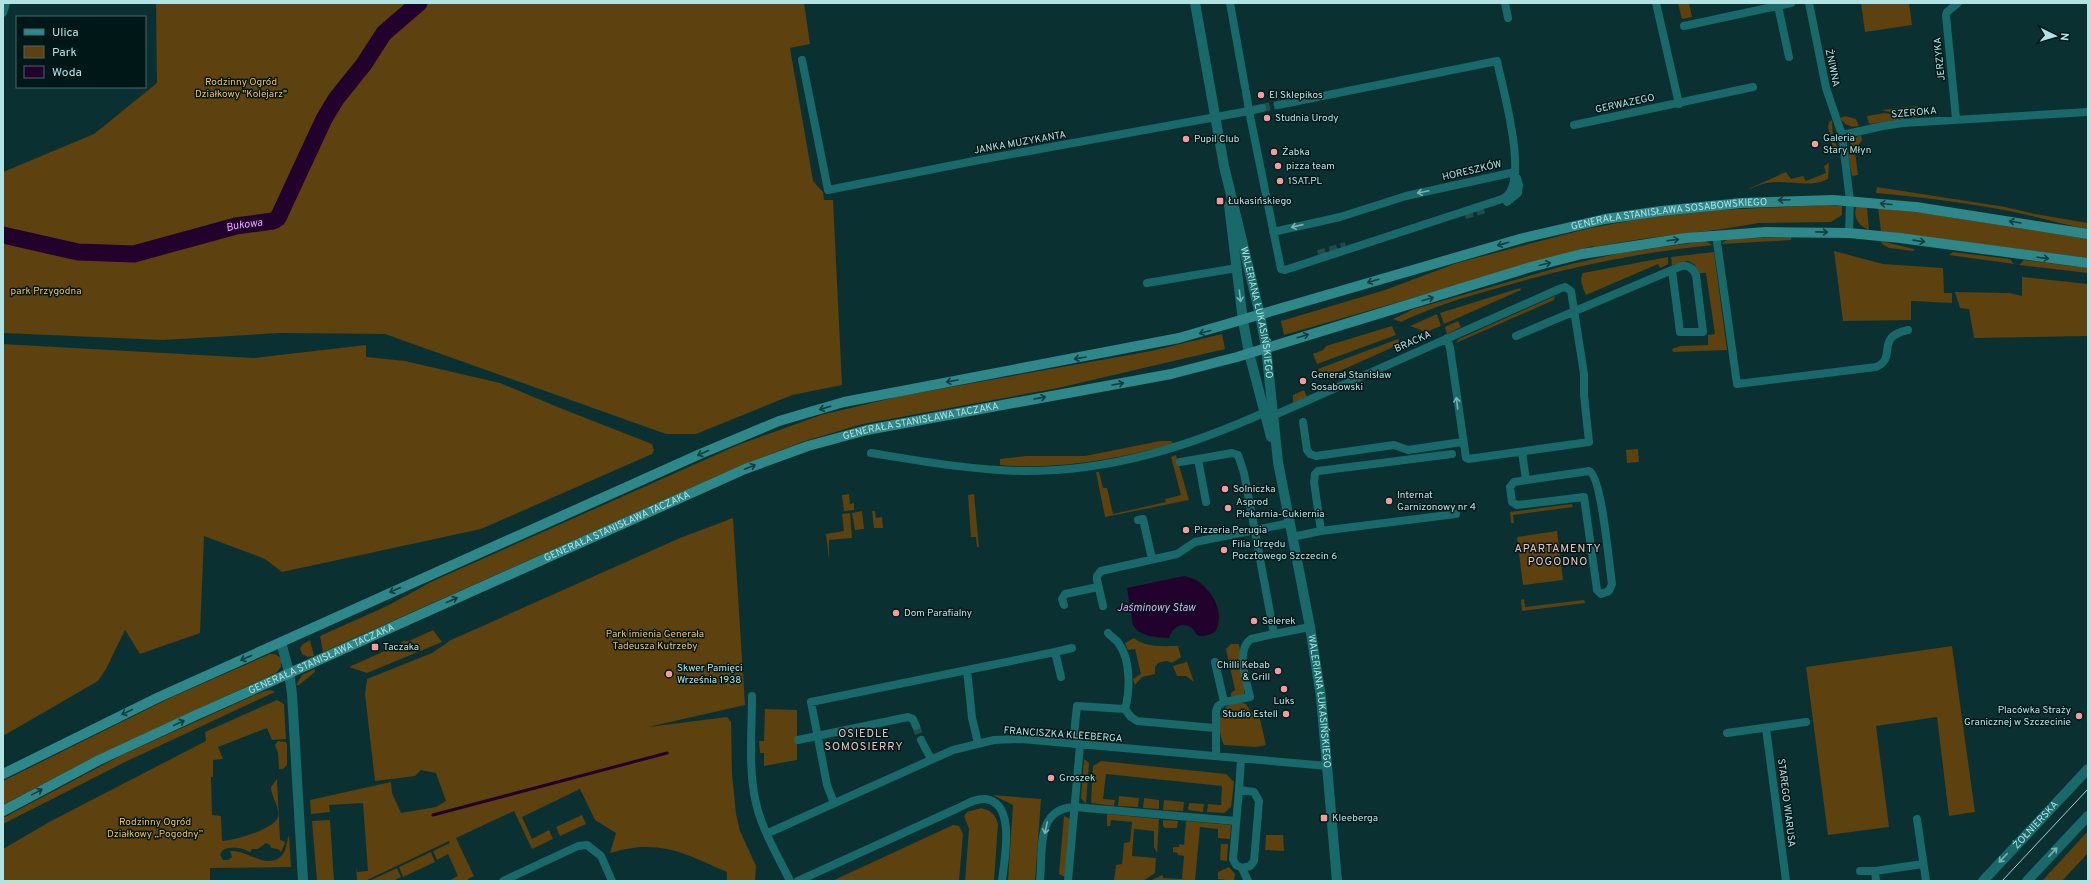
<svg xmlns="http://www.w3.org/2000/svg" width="2091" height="884" viewBox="0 0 2091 884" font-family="Overpass,sans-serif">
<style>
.green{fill:#5d410e}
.water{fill:#22022c}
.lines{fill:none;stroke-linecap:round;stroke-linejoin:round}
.stream{stroke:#22022c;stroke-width:3}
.river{stroke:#22022c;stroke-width:17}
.minor-tunnel{stroke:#234b4c;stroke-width:8;stroke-dasharray:8 4;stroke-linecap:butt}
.minor{stroke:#19686a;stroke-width:8}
.tertiary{stroke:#19686a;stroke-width:10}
.secondary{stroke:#2e8788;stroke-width:10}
.tram{stroke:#9fd0d1;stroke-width:1}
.oneway{stroke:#74b2b3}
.oneway2{stroke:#103e3f}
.poi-dot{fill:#f59b9f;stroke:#001717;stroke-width:1.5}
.labels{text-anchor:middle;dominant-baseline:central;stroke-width:3;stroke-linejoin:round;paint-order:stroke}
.street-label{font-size:10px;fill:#b1e3e4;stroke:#001717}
.park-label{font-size:10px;fill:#fabc56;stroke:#001717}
.poi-label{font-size:10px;fill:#b1e3e4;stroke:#001717;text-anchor:start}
.water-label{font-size:11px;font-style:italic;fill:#e8a7ff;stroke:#001717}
.neighbourhood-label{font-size:11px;letter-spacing:1px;fill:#f5c1c2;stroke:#001717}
</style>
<rect width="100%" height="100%" fill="#0a3031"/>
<!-- green -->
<path class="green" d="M156,3H412L387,26L370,46L325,110L282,200L269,218L270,228H279L332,116L392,36L420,12L426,3H804L810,44L790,48L813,181L823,192L824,200H833L842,385L792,395L696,434H666L385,334L280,333L163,340L3,333V172L94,134L157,83Z
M1678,3H1689L1692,17L1682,19Z
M1861,3H1909L1912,25L1865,32Z
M1918,106V116L1915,118L1881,110Z
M1885,113L1903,117L1904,119L1869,124L1867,116Z
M1845,116L1856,119L1859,126C1851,128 1845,125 1840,118Z
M1832,120L1833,139L1837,146V150L1834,152L1828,127L1829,122Z
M1861,135L1862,140L1855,152L1858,175L1852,176C1849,161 1843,141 1861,135Z
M1829,163L1828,179C1808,189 1789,179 1767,183C1760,184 1753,188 1746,190L1786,172L1791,179L1803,176L1806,181L1826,173L1824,166Z
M1877,187L2005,207L2035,214L2088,223V229C2059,224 2032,215 2004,210C1962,202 1919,197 1876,193Z
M1823,205L1842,206V215L1831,222L1759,223L1723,229L1641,239L1594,247L1593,246L1284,335L1281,321L1288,319L1385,290L1457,263L1590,228L1645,218L1719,210Z
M1856,207H1867L1869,230C1859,226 1853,219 1856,207Z
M1878,208L1923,213L2088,239V258L1881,231Z
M1791,237V240L1722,244L1723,242L1729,239Z
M1705,241L1713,245C1640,252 1568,267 1498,288C1465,297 1432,307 1401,322L1393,319L1414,309L1567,265L1620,253Z
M1881,241L1914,249V251L1889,248L1882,244Z
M1834,251L1883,264L1943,268L1944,293H1952V303L1911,301V320L1843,321Z
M1714,252L1727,350L1673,352L1672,349L1681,346L1708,345V335L1715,334L1706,273H1699L1694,264L1688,261L1672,265L1671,257Z
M1953,252L2010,259L2014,264L1949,255Z
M1668,257V264L1660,268L1658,264L1586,295C1583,288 1579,280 1583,273Z
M2024,260L2088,268V273L2019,265Z
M2022,277L2088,284V336L1974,338L1969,309L1960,308L1955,292L2009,293L2022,296Z
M1520,288L1521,290L1444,324L1440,313Z
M1555,296L1554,300L1456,343L1459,339Z
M1437,314L1441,326L1426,332L1410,326Z
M1458,321L1461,327L1447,334L1445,327Z
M1392,326L1396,335L1317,364L1313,354L1323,350L1326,346Z
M1222,334L1225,349L1058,388L863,424L805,441L742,465L323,652L320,636L387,606L433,581L738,445L821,415L901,396L1151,351Z
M1398,339L1400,344L1322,379L1318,369Z
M3,344L254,358L366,345V357L405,361L500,383L560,408L652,444L654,450L652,454L481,529L282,572L265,559L204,536L200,633L140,654L125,630L106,669L98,681L3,736Z
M1304,390L1307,397L1293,403V395Z
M1160,441H1171L1174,444C1117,459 1059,470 1000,465V459L1026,456H1085Z
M1638,449L1639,462L1627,463L1626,450Z
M1176,455L1189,500L1105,517L1096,472H1099L1103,488H1107L1113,514L1166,502L1165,499L1181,495L1171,457Z
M849,494L850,504L854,503V510L844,511L842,495Z
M974,494L979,547H977L976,537H971L968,495Z
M1572,504L1573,507L1513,515L1514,523H1511L1510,512Z
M862,511L864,529L855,530L852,513Z
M872,511H875L876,518L882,517L883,528H874Z
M850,513L852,538L829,540V559L826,534L844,531L842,514Z
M733,518L745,705L648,727L727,717L731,722L732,774L736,814L740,831L756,866L755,881H727V872C684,853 659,838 610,853L616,833L595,820L580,789L522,817L532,839L549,830L553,839L532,849L514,811L456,838L474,876L468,879L469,881H448L458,876L448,854L437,860L433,851L450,843L449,841L365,881H357L356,865L357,872L368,871L363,803L329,805L330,812L311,814L310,800L391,782L392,793L401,813L436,807L446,801L436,773L421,770L415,776L375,781L365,694L367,679L432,653L451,640L680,538Z
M1557,531L1563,580L1523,585L1517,537Z
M1524,599L1525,607L1584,600L1585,603L1522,611L1521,600Z
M433,630L442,642L367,673L349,667L400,644L403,641H409Z
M1134,638C1146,648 1164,646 1178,646L1181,657L1172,663L1167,661L1158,663L1155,667V674L1142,677L1135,685L1133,679L1141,674L1135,649L1128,650L1125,643Z
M310,640L314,656L308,657L302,654L300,648L303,644Z
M1231,644H1239L1245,685L1244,696L1231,697V693L1235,690L1226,649Z
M1952,646L1975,812L1949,816L1937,717L1876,726L1889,827L1828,835L1806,667Z
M270,654H275L281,658V667L276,673L94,757L3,805V781L172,697Z
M1187,662L1194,682L1186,676H1177L1173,666Z
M315,669V672L299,685H296L302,675Z
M271,690L275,692L125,762L3,824V818L122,755L264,691Z
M277,700L284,704L286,739L272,740L267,728L218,747L223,759L213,760V777H211L212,815L221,816L222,841C233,841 275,829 278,817C280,807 271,797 271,787L277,779L280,840L284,841L285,843L281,852L278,849L271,848L270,845L266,843L258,849H252L250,852C242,848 230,845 222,851L220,855L223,860H228L232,857L230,851C248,849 268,872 283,854C287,848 287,839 289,835L291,867L210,868V881H3V849L51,821L206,741L205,732Z
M1239,702L1246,704L1251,712L1258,711L1266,745L1256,747L1224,745C1219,736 1217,715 1225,708C1229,704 1234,704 1239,702Z
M765,709L797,710V760L764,766V753H760L759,741H764Z
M278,741L286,742L287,745V765L283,769H279L278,753L275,745Z
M1084,759L1089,763L1086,804L1081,798Z
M1101,761L1226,774L1234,782L1231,807L1224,813L1207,812L1208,804L1221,805L1222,786L1106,774L1103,799L1115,800L1114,806L1091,803L1093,766Z
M993,795L1041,799L1035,881H1008L1013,805Z
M1119,796L1139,798L1138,807L1118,806Z
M1144,798L1159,800V809L1143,808Z
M1164,800L1184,802L1183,811L1163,810Z
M1189,803L1204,804L1203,812L1188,810Z
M981,808C992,811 995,814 998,824L994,881H965L969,829L964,816L967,812Z
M1107,814L1159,819L1157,853L1154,847V831L1134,829L1132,856L1156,858L1155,873L1143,881H1114L1116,865L1122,864L1124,843L1130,842L1132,822L1111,820L1110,826H1107Z
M582,815L586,824L560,836L556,827Z
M1064,816L1071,819L1065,877L1059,874Z
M330,820L334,881H317L312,821Z
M1163,820L1178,821L1177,828H1165L1163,826Z
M1186,821L1231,825L1230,839L1218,838V829L1200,827L1195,881H1149L1163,875V878L1182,879L1184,856L1178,855V853L1173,852V847H1179V844L1184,845Z
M953,825L959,826L963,834L959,881H832Z
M2088,831V853L2062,881H2042Z
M1266,835H1283L1284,851L1265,850Z
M1221,844H1228L1227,861L1220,860Z
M431,852L435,862L403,877L399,867Z
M1229,867L1235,874L1234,881L1218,879V872Z
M397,868L401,877L393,881H369Z"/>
<!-- water -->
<path class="water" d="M1184,576C1188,577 1193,578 1196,580C1213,590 1226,615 1215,632C1211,634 1204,637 1200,636C1195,635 1196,632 1193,629C1183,620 1172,627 1169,638C1156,637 1140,637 1133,625L1127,588Z"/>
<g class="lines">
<!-- stream -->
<path class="stream" d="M433,815L667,753"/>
<!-- river -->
<path class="river" id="s1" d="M3,235L78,252L134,254L236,226L273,221L278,218L324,119L336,99L364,64L384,33L419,3"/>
<!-- minor-tunnel -->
<path class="minor-tunnel" d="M1262,108L1278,105
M1465,215L1486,209
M1318,254L1346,246
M916,726L921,740"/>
<!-- minor -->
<path class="minor" d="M1230,3L1245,87
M1505,3L1508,18
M1656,3L1679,104
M1809,3L1826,88L1842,135L1850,201L1849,233
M1778,6L1789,57
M3,13L6,3
M1684,26L1791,3
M802,60L828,190L974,161L1249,111L1246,92
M1262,108L1249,111L1281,269L1285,270L1502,199C1532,187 1502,87 1497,61L1278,105
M1956,119L1946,15L1947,12L1958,3
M1574,125L1753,87
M1842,135L1883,126L1903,123L2088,112
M1507,202L1518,193L1519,185L1517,178
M1273,232L1340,217L1406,196L1515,172
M1716,235L1737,384L1876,367C1898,358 1874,337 1908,330
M1147,283L1237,268
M1516,336L1679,267C1687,264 1692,267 1696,275L1703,332H1680L1672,270
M1268,418L1559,289L1565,287L1571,291L1584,374V395L1589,442L1468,459L1466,458L1450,348L1447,338
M1303,422L1307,450L1310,454L1316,456L1394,445L1408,450L1462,442
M1522,452L1526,480
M871,453C920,461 971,470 1021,471C1110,472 1191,446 1270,410
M1180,462L1198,459
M1589,471C1602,476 1609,566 1612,584L1609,591L1601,594L1597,590L1584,497L1517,505L1512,502L1510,487L1514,482Z
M1206,502L1198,459L1232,453L1238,455L1244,473L1274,634L1310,627
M1138,520L1143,519L1152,559
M1321,531L1456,514
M1292,537L1321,531L1314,482L1315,474L1318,471L1452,454
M1064,605L1062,599L1065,594L1098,587
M1103,606L1097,580V576L1101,571L1177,554L1195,542L1290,523
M1108,633C1111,637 1117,640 1119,644C1131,660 1130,691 1125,709
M1055,652L1072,648
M1215,662L1224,702L1218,706L1216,711V756
M752,696C752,730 748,770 756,803C762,830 778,856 790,881
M1224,702L1250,697C1247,682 1235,650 1251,639L1274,634
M1766,728L1786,881
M1727,733L1806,722
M798,740L908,717L913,719L916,726
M921,740L931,759
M978,743L972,718L967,670L1055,652L1061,677
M1073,744L1077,706L1125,709L1131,717L1137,721L1215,728
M1241,759L1239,790L1254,792L1259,801L1254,861L1250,866L1242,868
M1239,790L1233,859L1236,865L1242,868L1248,881
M834,803L827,785L811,702L967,670
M1917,819L1926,881
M768,833L953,750L994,740L1021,739L1328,766
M1860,871H1875L1923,864
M1875,871L1876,881
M503,881L578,846L587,845L601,856L612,881
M798,881L956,809C965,805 975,798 985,799C1017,802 1004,861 1002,881
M1040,881C1043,852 1035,809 1074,807L1236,821
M1068,881L1080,745"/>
<!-- tertiary -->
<g class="tertiary">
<path id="s2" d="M1195,3L1224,166L1260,315L1266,347L1278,462L1310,627L1321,697L1337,881"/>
<path d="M1229,205L1243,321L1249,353L1271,437"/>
<path d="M281,642L289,672L292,694L303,881"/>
<path id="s3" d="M1983,881L2088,769"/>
<path d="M2027,881L2088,816"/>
</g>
<!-- secondary -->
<g class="secondary">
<path id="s4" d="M3,774L159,697L700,454L779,421L844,402L1179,338L1523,238L1605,219L1661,211L1741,203L1833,200L1916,207L2088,234"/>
<path id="s5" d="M3,811L99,760L194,716L745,469L808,446L867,430L1171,374L1237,357L1531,267L1582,254L1686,238L1766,232L1849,233L1900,238L2088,263"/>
</g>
<!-- tram -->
<path class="tram" d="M2002,881L2088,789"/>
</g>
<!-- one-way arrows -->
<defs><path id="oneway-shaft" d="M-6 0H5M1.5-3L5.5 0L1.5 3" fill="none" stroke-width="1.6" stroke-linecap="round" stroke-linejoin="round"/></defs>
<g class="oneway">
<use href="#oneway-shaft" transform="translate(1423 192) rotate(168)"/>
<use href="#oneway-shaft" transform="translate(1297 226) rotate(167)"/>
<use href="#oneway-shaft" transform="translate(1240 296) rotate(83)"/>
<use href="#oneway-shaft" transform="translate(1457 403) rotate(-97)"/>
<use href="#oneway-shaft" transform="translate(1046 828) rotate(102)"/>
<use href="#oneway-shaft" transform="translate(2053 852) rotate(-47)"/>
<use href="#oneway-shaft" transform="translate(2003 858) rotate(133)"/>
</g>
<g class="oneway2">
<use href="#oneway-shaft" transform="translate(1784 200) rotate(178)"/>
<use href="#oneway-shaft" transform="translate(1886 204) rotate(-175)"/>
<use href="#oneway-shaft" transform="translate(2015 222) rotate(-171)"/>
<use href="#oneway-shaft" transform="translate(1822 232) rotate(1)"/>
<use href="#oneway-shaft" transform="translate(1673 240) rotate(-7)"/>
<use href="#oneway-shaft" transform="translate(1919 241) rotate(8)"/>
<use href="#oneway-shaft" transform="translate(1503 244) rotate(164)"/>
<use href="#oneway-shaft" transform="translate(2043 258) rotate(7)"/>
<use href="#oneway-shaft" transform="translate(1545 264) rotate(-14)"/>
<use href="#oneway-shaft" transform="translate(1373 281) rotate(163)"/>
<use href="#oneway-shaft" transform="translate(1428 299) rotate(-17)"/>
<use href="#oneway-shaft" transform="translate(1205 332) rotate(165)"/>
<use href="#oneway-shaft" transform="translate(1303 336) rotate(-17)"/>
<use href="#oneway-shaft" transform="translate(1080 358) rotate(170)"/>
<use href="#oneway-shaft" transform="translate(952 381) rotate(170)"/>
<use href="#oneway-shaft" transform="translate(1118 384) rotate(-10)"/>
<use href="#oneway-shaft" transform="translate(1040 398) rotate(-10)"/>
<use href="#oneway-shaft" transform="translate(825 408) rotate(164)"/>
<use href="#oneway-shaft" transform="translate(703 453) rotate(156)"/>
<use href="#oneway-shaft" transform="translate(750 467) rotate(-22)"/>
<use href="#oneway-shaft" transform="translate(395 590) rotate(156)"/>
<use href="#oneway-shaft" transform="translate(452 600) rotate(-24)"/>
<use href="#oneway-shaft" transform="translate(246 658) rotate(156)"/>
<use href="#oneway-shaft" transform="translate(127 712) rotate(155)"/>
<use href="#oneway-shaft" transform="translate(179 723) rotate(-25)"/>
<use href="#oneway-shaft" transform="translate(37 792) rotate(-29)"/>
</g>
<!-- markers -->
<g class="poi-dot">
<circle cx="1261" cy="95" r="4"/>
<circle cx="1267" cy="118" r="4"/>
<circle cx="1186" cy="139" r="4"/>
<circle cx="1815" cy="144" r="4"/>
<circle cx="1274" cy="152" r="4"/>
<circle cx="1278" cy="166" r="4"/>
<circle cx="1280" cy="181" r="4"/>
<rect x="1216" y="197" width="8" height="8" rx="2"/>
<circle cx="1303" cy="381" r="4"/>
<circle cx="1225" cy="489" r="4"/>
<circle cx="1389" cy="501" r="4"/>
<circle cx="1228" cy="508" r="4"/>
<circle cx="1186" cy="530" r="4"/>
<circle cx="1224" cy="550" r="4"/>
<circle cx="896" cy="613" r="4"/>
<circle cx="1254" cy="621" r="4"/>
<rect x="371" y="643" width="8" height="8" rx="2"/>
<circle cx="1278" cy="671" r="4"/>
<circle cx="669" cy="674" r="4"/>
<circle cx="1284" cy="689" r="4"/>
<circle cx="1286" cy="714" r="4"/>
<circle cx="2079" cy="716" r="4"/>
<circle cx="1051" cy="778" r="4"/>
<rect x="1320" y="814" width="8" height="8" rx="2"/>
</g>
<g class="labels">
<!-- street labels -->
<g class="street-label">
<text transform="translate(1940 59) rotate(-96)">JERZYKA</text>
<text transform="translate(1832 68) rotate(78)">ŻNIWNA</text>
<text transform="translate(1625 104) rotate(-12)">GERWAZEGO</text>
<text transform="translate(1914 113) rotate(-5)">SZEROKA</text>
<text transform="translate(1020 143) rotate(-10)">JANKA MUZYKANTA</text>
<text transform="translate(1472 171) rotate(-13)">HORESZKÓW</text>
<text stroke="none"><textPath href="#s4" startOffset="1768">GENERAŁA STANISŁAWA SOSABOWSKIEGO</textPath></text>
<text stroke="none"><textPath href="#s2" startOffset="316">WALERIANA ŁUKASIŃSKIEGO</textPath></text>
<text transform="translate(1413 342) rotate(-24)">BRACKA</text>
<text stroke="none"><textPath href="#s5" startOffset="1000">GENERAŁA STANISŁAWA TACZAKA</textPath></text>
<text stroke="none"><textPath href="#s5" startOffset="677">GENERAŁA STANISŁAWA TACZAKA</textPath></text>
<text stroke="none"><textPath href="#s5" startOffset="353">GENERAŁA STANISŁAWA TACZAKA</textPath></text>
<text stroke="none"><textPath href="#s2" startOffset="710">WALERIANA ŁUKASIŃSKIEGO</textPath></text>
<text transform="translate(1063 735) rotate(4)">FRANCISZKA KLEEBERGA</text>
<text transform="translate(1786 803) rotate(83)">STAREGO WIARUSA</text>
<text stroke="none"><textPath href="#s3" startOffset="77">ŻOŁNIERSKA</textPath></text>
</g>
<!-- park labels -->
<g class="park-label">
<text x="241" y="82">Rodzinny Ogród<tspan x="241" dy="12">Działkowy "Kolejarz"</tspan></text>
<text x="46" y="291">park Przygodna</text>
<text x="655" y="634">Park imienia Generała<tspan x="655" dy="12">Tadeusza Kutrzeby</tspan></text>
<text x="155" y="822">Rodzinny Ogród<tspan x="155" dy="12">Działkowy „Pogodny”</tspan></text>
</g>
<!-- poi labels -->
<g class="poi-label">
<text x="1269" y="95">El Sklepikos</text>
<text x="1275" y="118">Studnia Urody</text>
<text x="1823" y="138">Galeria<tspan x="1823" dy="12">Stary Młyn</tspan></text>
<text x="1194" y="139">Pupil Club</text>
<text x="1282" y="152">Żabka</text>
<text x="1286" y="166">pizza team</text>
<text x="1288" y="181">1SAT.PL</text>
<text x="1228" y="201">Łukasińskiego</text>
<text x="1311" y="375">Generał Stanisław<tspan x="1311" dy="12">Sosabowski</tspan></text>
<text x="1233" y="489">Solniczka</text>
<text x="1397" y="495">Internat<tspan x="1397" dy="12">Garnizonowy nr 4</tspan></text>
<text x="1236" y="502">Asprod<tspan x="1236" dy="12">Piekarnia-Cukiernia</tspan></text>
<text x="1194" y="530">Pizzeria Perugia</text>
<text x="1232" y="544">Filia Urzędu<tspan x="1232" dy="12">Pocztowego Szczecin 6</tspan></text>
<text x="904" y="613">Dom Parafialny</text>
<text x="1262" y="621">Selerek</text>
<text x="383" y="647">Taczaka</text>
<text x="1270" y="665" text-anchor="end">Chilli Kebab<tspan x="1270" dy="12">&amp; Grill</tspan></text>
<text x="677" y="668">Skwer Pamięci<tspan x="677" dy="12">Września 1938</tspan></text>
<text x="1284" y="701" text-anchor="middle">Luks</text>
<text x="2071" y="710" text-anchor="end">Placówka Straży<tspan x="2071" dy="12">Granicznej w Szczecinie</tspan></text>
<text x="1278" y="714" text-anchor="end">Studio Estell</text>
<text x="1059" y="778">Groszek</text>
<text x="1332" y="818">Kleeberga</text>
</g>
<!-- water labels -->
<g class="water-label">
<text stroke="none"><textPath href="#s1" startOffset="247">Bukowa</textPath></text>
<text x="1156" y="608">Jaśminowy Staw</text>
</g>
<!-- neighbourhood labels -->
<g class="neighbourhood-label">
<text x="1558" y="549">APARTAMENTY<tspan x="1558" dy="13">POGODNO</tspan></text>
<text x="864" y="734">OSIEDLE<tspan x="864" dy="13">SOMOSIERRY</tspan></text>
</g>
</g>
<!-- border -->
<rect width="2091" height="884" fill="none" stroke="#b1e3e4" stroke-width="8"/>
<!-- legend -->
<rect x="16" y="16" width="130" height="72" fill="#001717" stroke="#476969"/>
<rect x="24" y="29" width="20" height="6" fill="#2e8788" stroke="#476969"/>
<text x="52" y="36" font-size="12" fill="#b1e3e4">Ulica</text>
<rect x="24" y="46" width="20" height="12" fill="#5d410e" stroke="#476969"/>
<text x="52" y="56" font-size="12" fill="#b1e3e4">Park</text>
<rect x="24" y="66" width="20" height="12" fill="#22022c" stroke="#476969"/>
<text x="52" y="76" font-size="12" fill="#b1e3e4">Woda</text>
<!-- north arrow -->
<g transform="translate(2055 36) rotate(95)" stroke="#001717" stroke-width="3" paint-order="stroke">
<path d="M0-3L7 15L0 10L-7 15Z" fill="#b1e3e4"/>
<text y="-6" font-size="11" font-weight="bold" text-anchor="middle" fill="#b1e3e4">N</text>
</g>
</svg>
